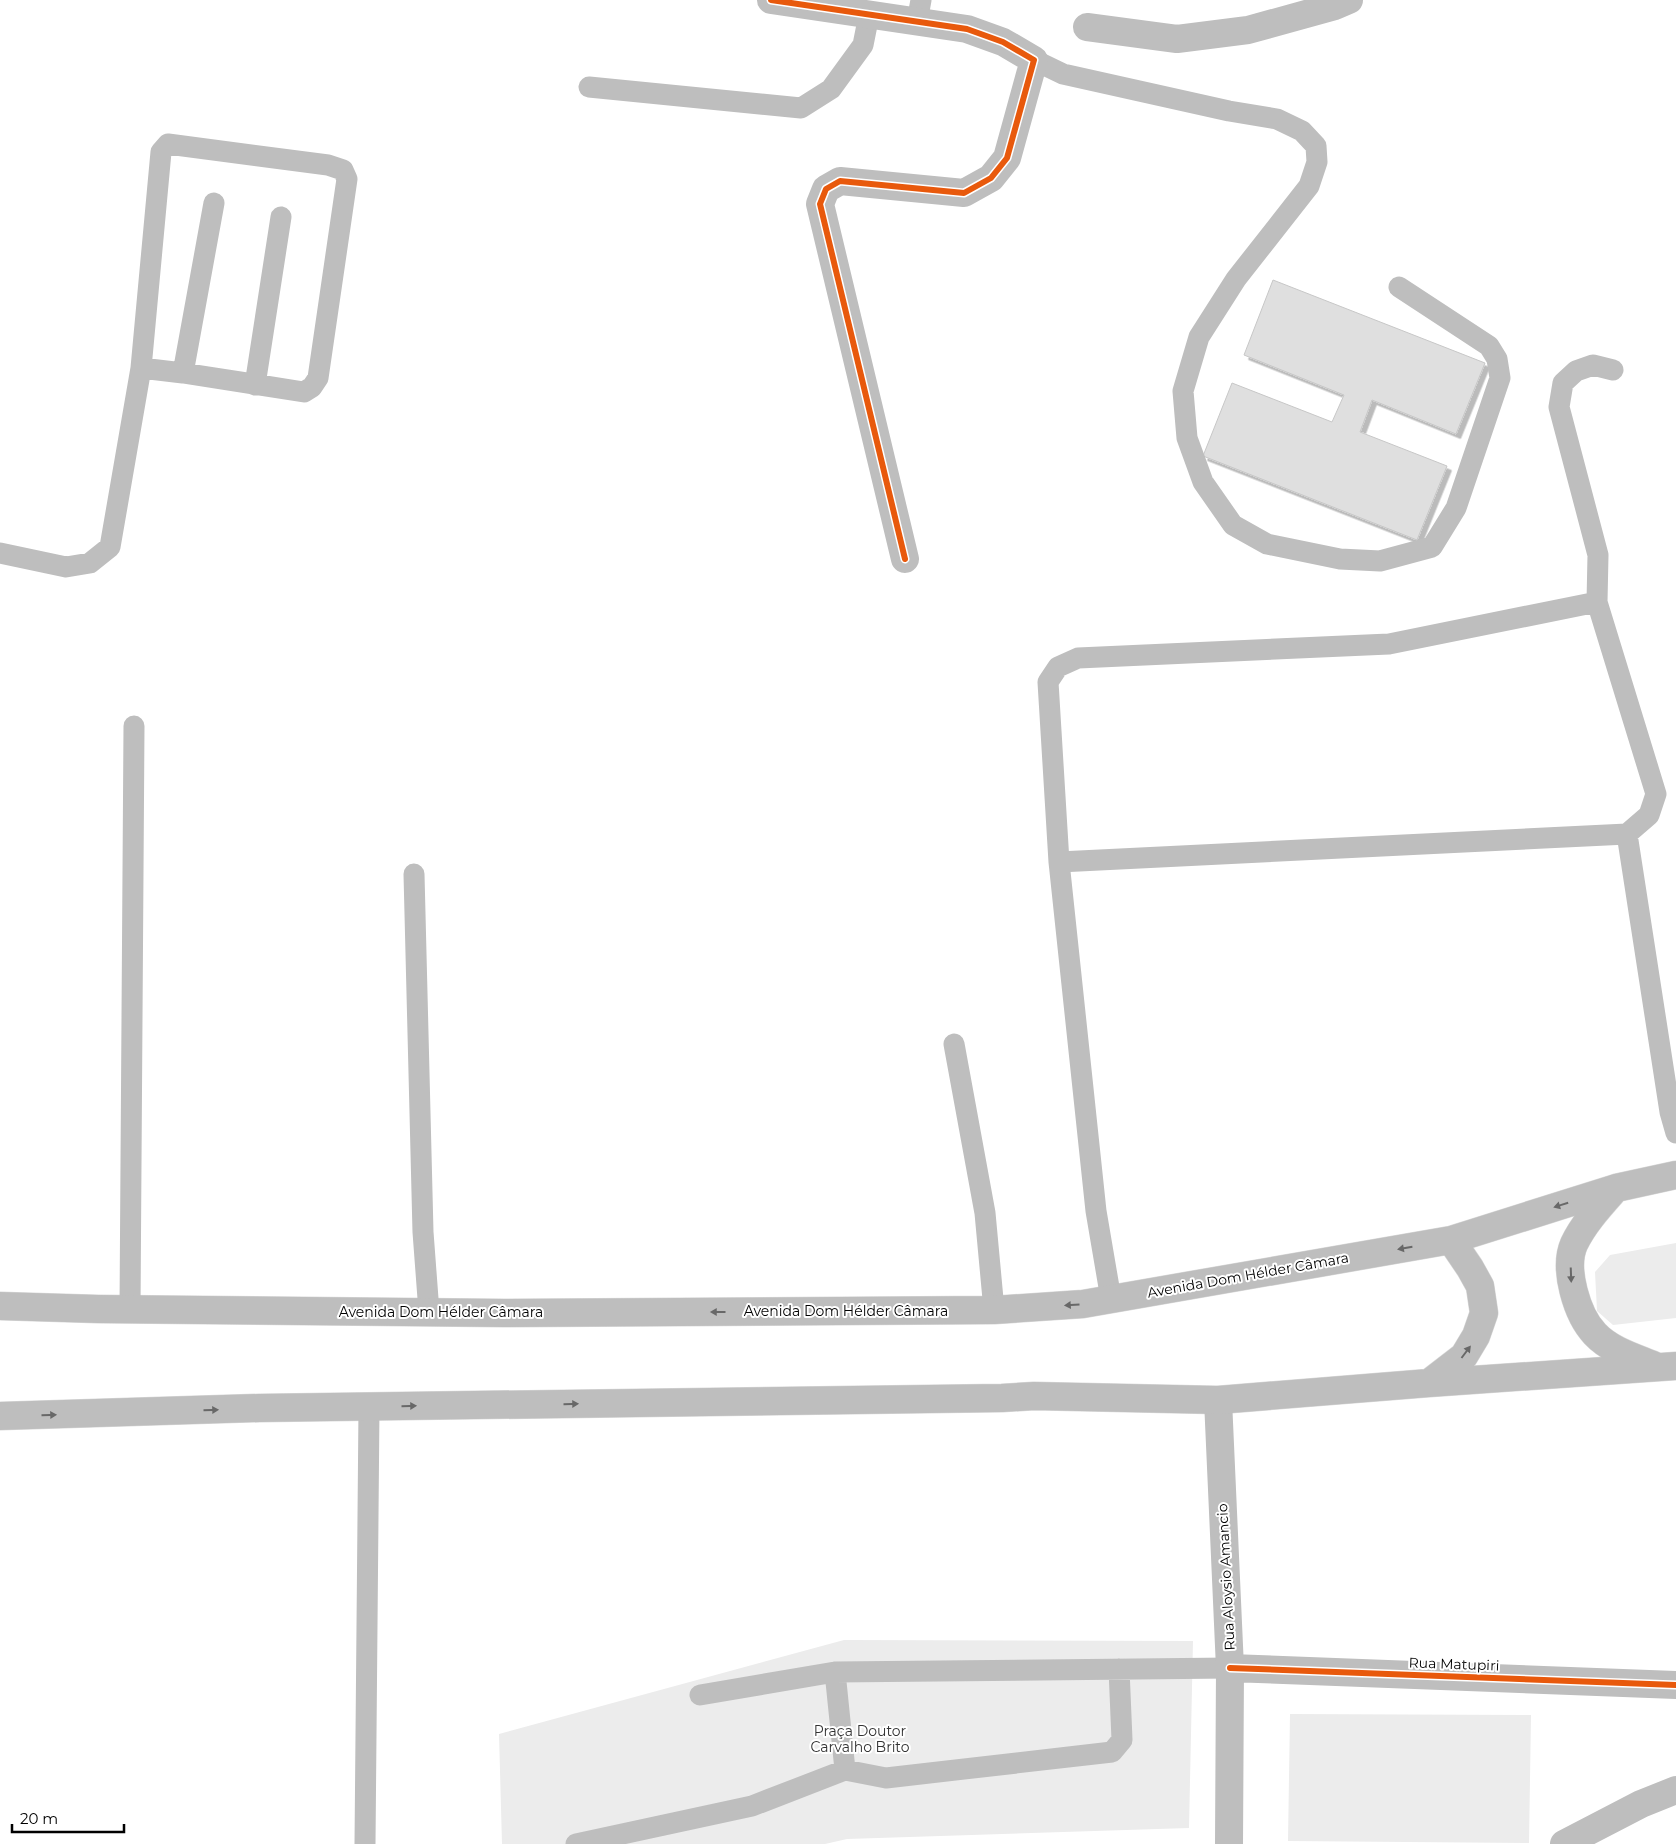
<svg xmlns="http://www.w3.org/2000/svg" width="1676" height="1844" viewBox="0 0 1676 1844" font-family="Montserrat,sans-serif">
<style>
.green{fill:#ececec}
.building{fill:#dfdfdf;stroke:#c7c7c7;filter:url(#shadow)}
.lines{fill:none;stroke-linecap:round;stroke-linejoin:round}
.primary-casing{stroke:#dbdbdb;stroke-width:29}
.service{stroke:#bebebe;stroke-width:21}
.minor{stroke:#bebebe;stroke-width:28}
.primary{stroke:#bebebe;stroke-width:28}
.cycleway-casing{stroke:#fff;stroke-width:9}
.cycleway{stroke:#e8590c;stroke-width:6}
.oneway{fill:#686868}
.labels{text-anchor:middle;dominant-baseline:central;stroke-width:4;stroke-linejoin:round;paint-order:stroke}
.street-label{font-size:14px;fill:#000;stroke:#fff}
.park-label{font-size:14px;fill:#333;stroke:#fff}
</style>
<defs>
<filter id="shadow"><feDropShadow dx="4.5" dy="4.5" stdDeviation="0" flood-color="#0004"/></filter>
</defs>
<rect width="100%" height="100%" fill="#fff"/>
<!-- green -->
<path class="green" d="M1676,1243V1318L1613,1325L1597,1311L1595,1272L1610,1255Z
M844,1640L1193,1641L1189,1828L847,1839L825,1844H502L499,1734Z
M1290,1714L1531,1715L1529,1843L1288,1841Z"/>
<!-- building -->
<path class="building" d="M1273,280L1485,363L1456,434L1372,400L1360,432L1447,466L1417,540L1203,456L1232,383L1332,422L1344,395L1244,355Z"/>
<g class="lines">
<defs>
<path id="primary" d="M1616,1188C1601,1205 1584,1223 1574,1244C1563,1269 1577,1315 1595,1334C1610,1350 1633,1357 1653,1365
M0,1306L98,1309L504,1313L994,1310L1083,1304L1451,1240L1616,1188L1676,1175
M1429,1383L1464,1356L1476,1336L1484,1313L1480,1286L1470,1268L1451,1240
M0,1416L259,1408L1002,1398L1034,1396L1218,1400L1429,1383L1676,1366"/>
</defs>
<!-- primary casing -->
<use href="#primary" class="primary-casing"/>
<!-- service -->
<path class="service" d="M917,22L921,0
M1034,60L1063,74L1229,111L1277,119L1302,131L1316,146L1317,162L1309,186L1236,279L1199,337L1183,391L1187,438L1203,482L1233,525L1267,544L1340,559L1380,561L1432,547L1456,508L1500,378L1497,359L1489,346L1399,287
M589,87L801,108L831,89L863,45L869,15
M1613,370L1593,365L1576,371L1563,383L1559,407L1598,555L1597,602L1656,794L1649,815L1627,834
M183,373L214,203
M255,385L281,217
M0,553L66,567L90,563L110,547L141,368L161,152L168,144L328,165L343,170L347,179L318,378L312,387L304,392L183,373L141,368
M1059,862L1627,834L1670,1112L1676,1133
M414,874L423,1232L429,1312
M954,1044L985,1213L994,1310
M1111,1299L1096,1211L1059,862L1048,682L1058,667L1078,658L1389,644L1597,602
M130,1310L134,726
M835,1672L845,1770L886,1778L1112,1752L1122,1740L1119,1669
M700,1695L835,1672L1230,1668
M365,1844L369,1407
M576,1844L752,1806L845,1770"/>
<!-- minor -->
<path class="minor" d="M771,0L967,29L1003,42L1034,60L1007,158L991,178L964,193L840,181L826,189L820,204L905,559
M1087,27L1177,39L1248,30L1335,6L1349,0
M1218,1400L1230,1668L1229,1844
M1230,1668L1676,1685
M1564,1844L1641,1804L1676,1790"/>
<!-- primary -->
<use href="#primary" class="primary"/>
<defs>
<path id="cycleway" d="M771,0L967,29L1003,42L1034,60L1007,158L991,178L964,193L840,181L826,189L820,204L905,559
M1230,1668L1676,1685"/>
</defs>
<!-- cycleway casing -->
<use href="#cycleway" class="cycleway-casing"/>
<!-- cycleway -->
<use href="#cycleway" class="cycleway"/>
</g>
<!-- one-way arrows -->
<defs><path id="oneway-solid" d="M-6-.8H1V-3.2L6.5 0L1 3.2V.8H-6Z" transform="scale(1.25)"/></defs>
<g class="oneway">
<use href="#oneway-solid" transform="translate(1561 1205) rotate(163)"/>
<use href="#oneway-solid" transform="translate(1405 1248) rotate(170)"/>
<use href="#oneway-solid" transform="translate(1571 1275) rotate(88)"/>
<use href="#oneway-solid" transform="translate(1072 1305) rotate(176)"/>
<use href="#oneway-solid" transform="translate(718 1312) rotate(180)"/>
<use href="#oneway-solid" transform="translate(1466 1352) rotate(-53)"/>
<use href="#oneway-solid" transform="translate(571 1404) rotate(-1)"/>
<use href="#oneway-solid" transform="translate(409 1406) rotate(-1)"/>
<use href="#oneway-solid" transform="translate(211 1410) rotate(-2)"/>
<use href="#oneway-solid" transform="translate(49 1415) rotate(-2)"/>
</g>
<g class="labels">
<!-- street labels -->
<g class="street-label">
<text transform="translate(1248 1275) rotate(-10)">Avenida Dom Hélder Câmara</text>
<text x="846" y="1311">Avenida Dom Hélder Câmara</text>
<text x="441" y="1312">Avenida Dom Hélder Câmara</text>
<text transform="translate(1226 1577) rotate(-93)">Rua Aloysio Amancio</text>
<text transform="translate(1454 1664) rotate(2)">Rua Matupiri</text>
</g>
<!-- park labels -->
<g class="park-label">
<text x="860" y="1731">Praça Doutor<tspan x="860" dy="16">Carvalho Brito</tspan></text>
</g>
</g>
<!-- scale -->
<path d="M12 1824v8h112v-8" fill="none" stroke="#000000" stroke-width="2.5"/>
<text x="20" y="1824" font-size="15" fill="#000000" stroke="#ffffff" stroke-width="4" paint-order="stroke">20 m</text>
</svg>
